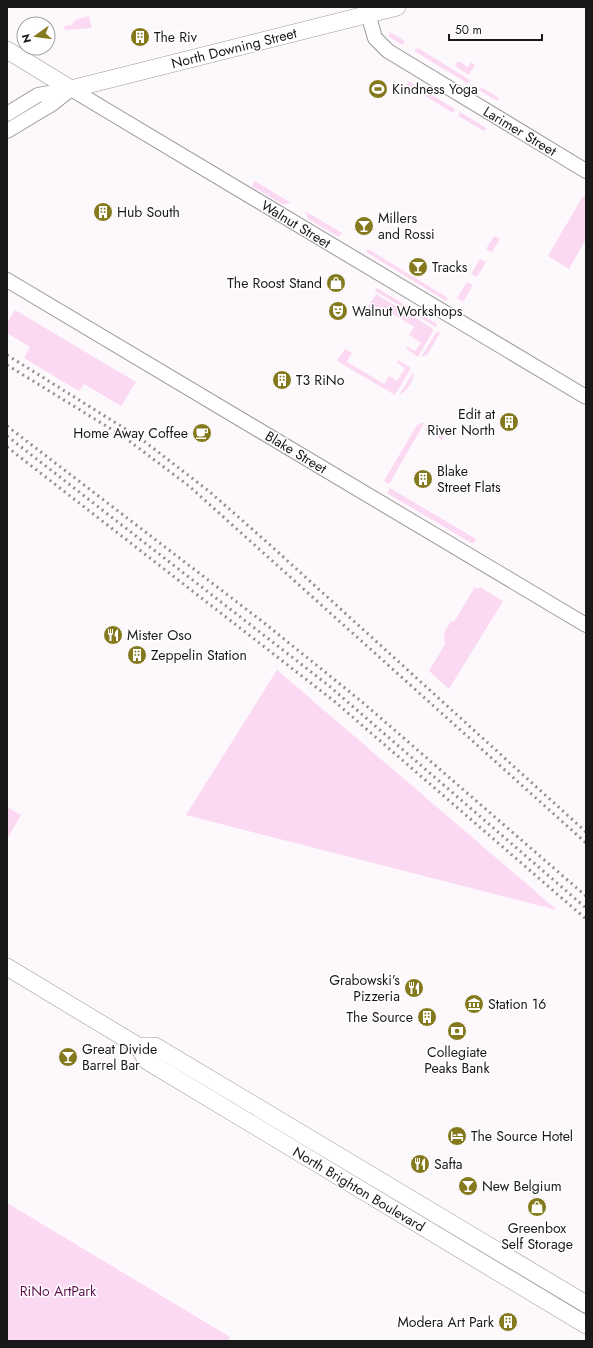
<svg xmlns="http://www.w3.org/2000/svg" width="593" height="1348" viewBox="0 0 593 1348" font-family="Jost,sans-serif">
<style>
.green{fill:#fcd9f2}
.lines{fill:none;stroke-linecap:round;stroke-linejoin:round}
.minor-casing{stroke:#9b989a;stroke-width:16}
.major-casing{stroke:#9b989a;stroke-width:18}
.minor{stroke:#fff;stroke-width:14}
.major{stroke:#fff;stroke-width:17}
.rail{stroke:#928f91;stroke-width:3;stroke-dasharray:2 4;stroke-linecap:butt}
.labels{text-anchor:middle;dominant-baseline:central;stroke-width:3;stroke-linejoin:round;paint-order:stroke}
.poi-label{font-size:14px;fill:#1a191a;stroke:#fff;text-anchor:start}
.street-label{font-size:14px;fill:#1a191a;stroke:#fff}
.park-label{font-size:14px;fill:#601252;stroke:#fff}
</style>
<rect width="100%" height="100%" fill="#fcf8fb"/>
<!-- green -->
<path class="green" d="M89,16L92,28L65,30L64,26L72,25L75,20Z
M390,32L405,41L402,45L388,36Z
M418,48L470,80L467,83L414,51Z
M458,61L468,67L471,62L475,65L469,75L455,66Z
M409,81L455,109L453,113L407,85Z
M481,87L499,98L497,101L479,90Z
M460,112L486,128L484,131L458,116Z
M255,181L291,203L282,204L252,186Z
M583,196L586,198V239L569,269L548,256Z
M305,211L342,233L339,237L308,219Z
M494,236L500,239L492,252L486,249Z
M368,249L448,298L446,301L366,252Z
M480,259L486,262L477,277L471,274Z
M467,282L473,285L463,302L457,298Z
M377,288L437,324L436,327L375,291Z
M376,294L432,328L433,331L418,357L406,349L408,347L415,351L421,343L409,335L414,327L381,307L375,315L366,310Z
M15,310L136,382L121,406L84,384L79,391L24,358L30,347L7,333V323Z
M437,331L440,333L427,355L421,357Z
M345,349L352,353L347,362L384,384L389,376L397,381L405,368L397,363L398,360L411,368L395,395L337,361Z
M414,371C414,380 408,391 399,395Z
M425,422L389,484L384,481L417,425Z
M428,425L445,435L442,440L425,430Z
M390,488L476,539L473,544L387,493Z
M475,587L478,589L480,587L503,601L449,689L429,671L445,644L444,633L451,621L454,622Z
M277,670L557,910L186,815Z
M7,807L21,815L7,839Z
M7,1203L230,1337L228,1341H7Z"/>
<g class="lines">
<defs>
<path id="minor" d="M368,14L375,38L388,51L586,171
M71,89L586,397
M7,114L38,95L71,89
M7,131L52,104L71,89
M7,280L586,625"/>
<path id="major" d="M7,50L71,89L397,7
M7,967L138,1046L147,1061L586,1325
M138,1046H155L586,1304"/>
</defs>
<!-- minor casing -->
<use href="#minor" class="minor-casing"/>
<!-- major casing -->
<use href="#major" class="major-casing"/>
<!-- minor -->
<use href="#minor" class="minor"/>
<!-- major -->
<use href="#major" class="major"/>
<!-- rail -->
<path class="rail" d="M7,355L140,438L210,492L269,544L586,832
M7,365L124,437L189,486L586,843
M7,426L263,622L361,701L586,896
M7,436L328,685L586,908
M7,447L334,701L586,919"/>
</g>
<!-- icons -->
<defs>
<symbol id="building-disc" viewBox="-11 -11 22 22"><circle r="9.5" fill="#84791d" stroke="#fff"/><path d="M-4-6H4V6H1V3H-1V6H-4ZM-2.5-4.3h1.7v1.8h-1.7ZM.8-4.3h1.7v1.8H.8ZM-2.5-1h1.7V.8h-1.7ZM.8-1h1.7V.8H.8Z" fill="#fff"/></symbol>
<symbol id="stadium-disc" viewBox="-11 -11 22 22"><circle r="9.5" fill="#84791d" stroke="#fff"/><path d="M0-5a6.5 5 0 1 0 0 10a6.5 5 0 1 0 0-10ZM-3.5-1.8h7v3.6h-7Z" fill="#fff"/></symbol>
<symbol id="bar-disc" viewBox="-11 -11 22 22"><circle r="9.5" fill="#84791d" stroke="#fff"/><path d="M-6-5H6L.8 .8V4.5H3.5V6h-7V4.5H-.8V.8Z" fill="#fff"/></symbol>
<symbol id="shop-disc" viewBox="-11 -11 22 22"><circle r="9.5" fill="#84791d" stroke="#fff"/><path d="M-5-2.5h2.3a2.7 3.5 0 0 1 5.4 0H5L5.5 6h-11ZM-1.5-2.5h3a1.5 2.3 0 0 0-3 0Z" fill="#fff"/></symbol>
<symbol id="theatre-disc" viewBox="-11 -11 22 22"><circle r="9.5" fill="#84791d" stroke="#fff"/><path d="M-5-5.5Q0-4 5-5.5V0Q5 5 0 6Q-5 5-5 0ZM-3.3-2.5H-1v1.5H-3.3ZM1-2.5H3.3v1.5H1ZM-2.8 1Q0 5.5 2.8 1Z" fill="#fff"/></symbol>
<symbol id="cafe-disc" viewBox="-11 -11 22 22"><circle r="9.5" fill="#84791d" stroke="#fff"/><path d="M-5.5-4.5H6V0H3Q3 3.5 0 3.5H-2.5Q-5.5 3.5-5.5 0ZM3-3.2v2h1.7v-2ZM-6 4.5H4V6H-6Z" fill="#fff"/></symbol>
<symbol id="restaurant-disc" viewBox="-11 -11 22 22"><circle r="9.5" fill="#84791d" stroke="#fff"/><path d="M-5-6h1v4h1v-4h1v4h1v-4h1v5L-1.5 .5V6h-2V.5L-5-1ZM5-6V6H3V1.5H1.5Q1.5-4 5-6Z" fill="#fff"/></symbol>
<symbol id="museum-disc" viewBox="-11 -11 22 22"><circle r="9.5" fill="#84791d" stroke="#fff"/><path d="M0-6L6-3V-2H-6V-3ZM-5-1h2V3h-2ZM-1-1h2V3h-2ZM3-1h2V3H3ZM-6 4H6V6H-6Z" fill="#fff"/></symbol>
<symbol id="bank-disc" viewBox="-11 -11 22 22"><circle r="9.5" fill="#84791d" stroke="#fff"/><path d="M-6-4H6V4H-6ZM0-2.3a2.3 2.3 0 1 0 0 4.6a2.3 2.3 0 1 0 0-4.6Z" fill="#fff"/></symbol>
<symbol id="hotel-disc" viewBox="-11 -11 22 22"><circle r="9.5" fill="#84791d" stroke="#fff"/><path d="M-6-4.5h1.5V1H6V5H4.5V3h-9V5H-6ZM-4 0a1.8 1.8 0 1 1 3.6 0ZM.5 0V-2.5h3Q6-2.5 6 0Z" fill="#fff"/></symbol>
</defs>
<g fill-rule="evenodd">
<use href="#building-disc" x="129" y="26" width="22" height="22"/>
<use href="#stadium-disc" x="367" y="78" width="22" height="22"/>
<use href="#building-disc" x="92" y="201" width="22" height="22"/>
<use href="#bar-disc" x="353" y="215" width="22" height="22"/>
<use href="#bar-disc" x="407" y="256" width="22" height="22"/>
<use href="#shop-disc" x="325" y="272" width="22" height="22"/>
<use href="#theatre-disc" x="327" y="300" width="22" height="22"/>
<use href="#building-disc" x="271" y="369" width="22" height="22"/>
<use href="#building-disc" x="498" y="411" width="22" height="22"/>
<use href="#cafe-disc" x="191" y="422" width="22" height="22"/>
<use href="#building-disc" x="412" y="468" width="22" height="22"/>
<use href="#restaurant-disc" x="102" y="624" width="22" height="22"/>
<use href="#building-disc" x="126" y="644" width="22" height="22"/>
<use href="#restaurant-disc" x="403" y="977" width="22" height="22"/>
<use href="#museum-disc" x="463" y="993" width="22" height="22"/>
<use href="#building-disc" x="416" y="1006" width="22" height="22"/>
<use href="#bank-disc" x="446" y="1020" width="22" height="22"/>
<use href="#bar-disc" x="57" y="1046" width="22" height="22"/>
<use href="#hotel-disc" x="446" y="1125" width="22" height="22"/>
<use href="#restaurant-disc" x="409" y="1153" width="22" height="22"/>
<use href="#bar-disc" x="457" y="1175" width="22" height="22"/>
<use href="#shop-disc" x="526" y="1196" width="22" height="22"/>
<use href="#building-disc" x="497" y="1311" width="22" height="22"/>
</g>
<g class="labels">
<!-- poi labels -->
<g class="poi-label">
<text x="154" y="37">The Riv</text>
<text x="392" y="89">Kindness Yoga</text>
<text x="117" y="212">Hub South</text>
<text x="378" y="218">Millers<tspan x="378" dy="16">and Rossi</tspan></text>
<text x="432" y="267">Tracks</text>
<text x="322" y="283" text-anchor="end">The Roost Stand</text>
<text x="352" y="311">Walnut Workshops</text>
<text x="296" y="380">T3 RiNo</text>
<text x="495" y="414" text-anchor="end">Edit at<tspan x="495" dy="16">River North</tspan></text>
<text x="188" y="433" text-anchor="end">Home Away Coffee</text>
<text x="437" y="471">Blake<tspan x="437" dy="16">Street Flats</tspan></text>
<text x="127" y="635">Mister Oso</text>
<text x="151" y="655">Zeppelin Station</text>
<text x="400" y="980" text-anchor="end">Grabowski’s<tspan x="400" dy="16">Pizzeria</tspan></text>
<text x="488" y="1004">Station 16</text>
<text x="413" y="1017" text-anchor="end">The Source</text>
<text x="82" y="1049">Great Divide<tspan x="82" dy="16">Barrel Bar</tspan></text>
<text x="457" y="1052" text-anchor="middle">Collegiate<tspan x="457" dy="16">Peaks Bank</tspan></text>
<text x="471" y="1136">The Source Hotel</text>
<text x="434" y="1164">Safta</text>
<text x="482" y="1186">New Belgium</text>
<text x="537" y="1228" text-anchor="middle">Greenbox<tspan x="537" dy="16">Self Storage</tspan></text>
<text x="494" y="1322" text-anchor="end">Modera Art Park</text>
</g>
<!-- street labels -->
<g class="street-label">
<text transform="translate(234 48) rotate(-14)">North Downing Street</text>
<text transform="translate(520 131) rotate(31)">Larimer Street</text>
<text transform="translate(296 224) rotate(31)">Walnut Street</text>
<text transform="translate(296 452) rotate(31)">Blake Street</text>
<text transform="translate(359 1189) rotate(31)">North Brighton Boulevard</text>
</g>
<!-- park labels -->
<g class="park-label">
<text x="58" y="1291">RiNo ArtPark</text>
</g>
</g>
<!-- border -->
<rect width="593" height="1348" fill="none" stroke="#1a191a" stroke-width="16"/>
<!-- north arrow -->
<g transform="translate(36 36) rotate(256)"><circle r="19" fill="#ffffff" stroke="#a3a3a3"/>
<path d="M0-3L7 15L0 10L-7 15Z" fill="#84791d"/>
<text y="-6" font-size="11" font-weight="bold" text-anchor="middle" fill="#1a191a">N</text>
</g>
<!-- scale -->
<path d="M449 34v6h93v-6" fill="none" stroke="#1a191a" stroke-width="2"/>
<text x="455" y="34" font-size="12" fill="#1a191a" stroke="#ffffff" stroke-width="3" paint-order="stroke">50 m</text>
</svg>
